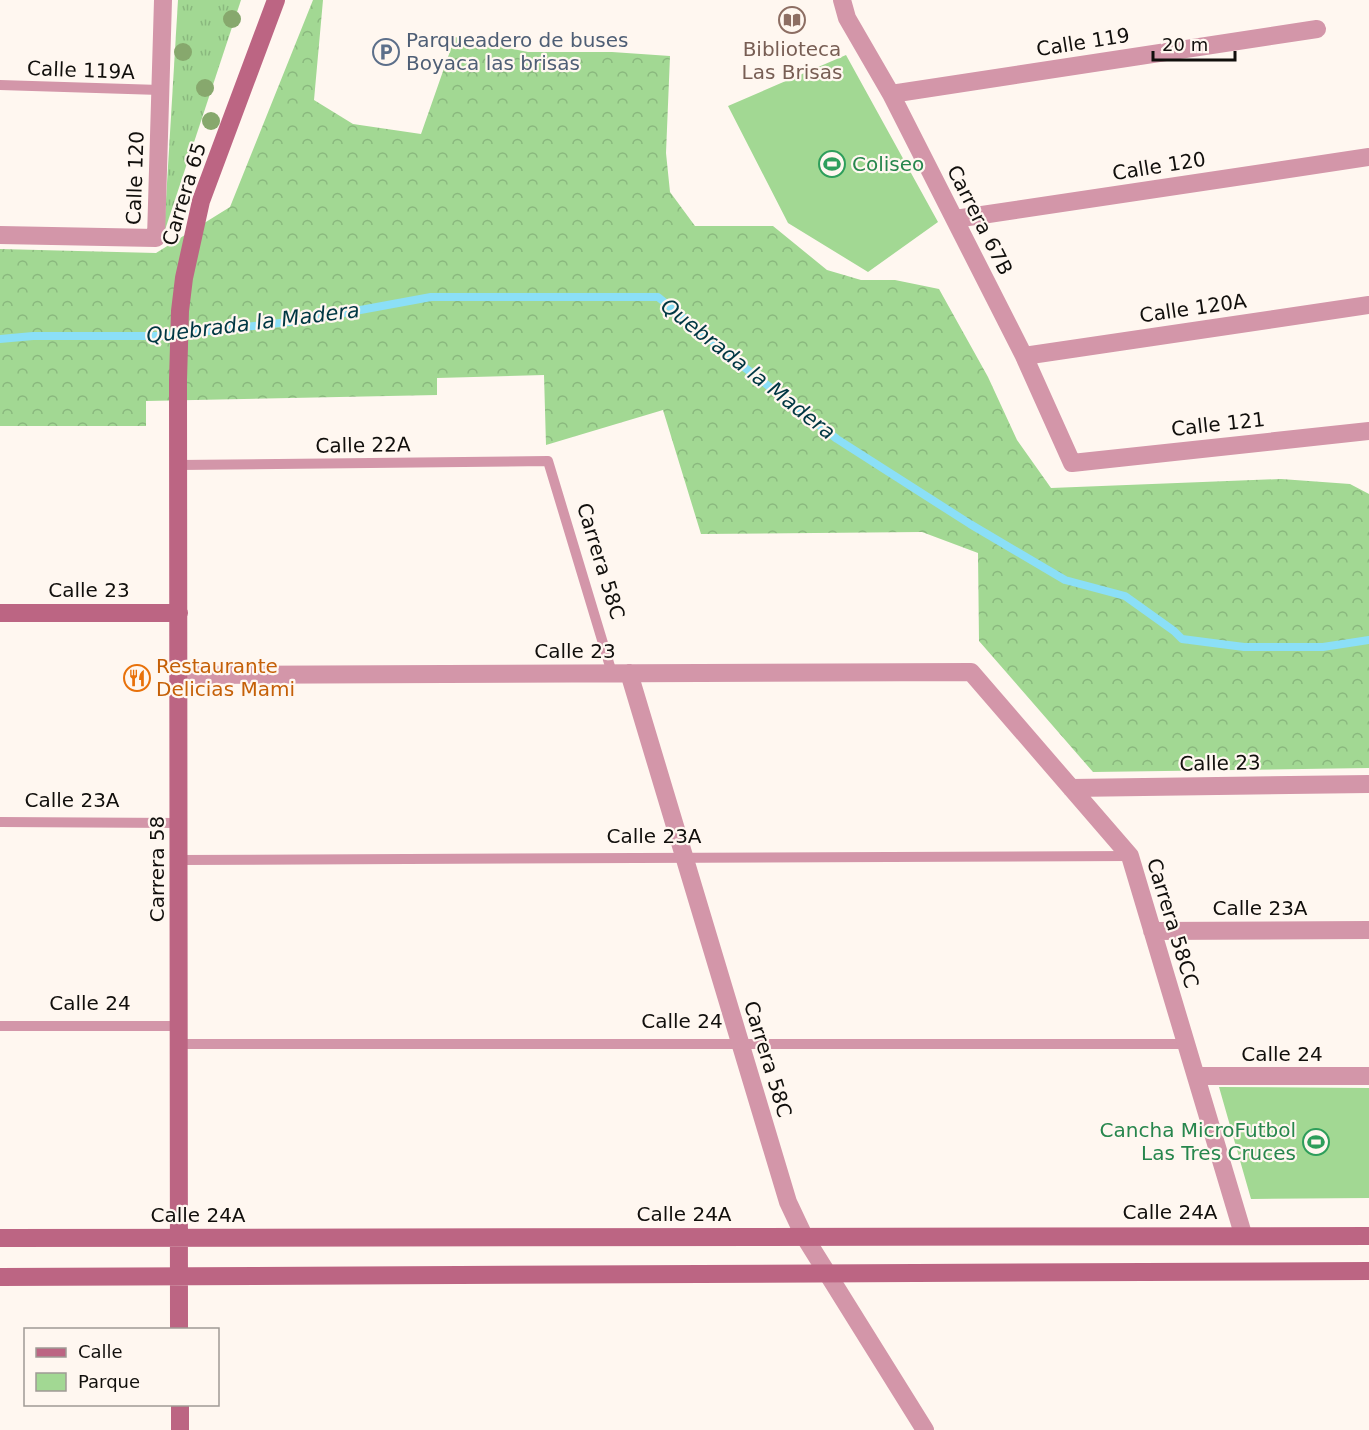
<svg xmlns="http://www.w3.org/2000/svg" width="1369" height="1430" viewBox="0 0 1369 1430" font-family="'DejaVu Sans',sans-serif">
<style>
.grass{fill:url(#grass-tufts)}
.forest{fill:url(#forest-crowns)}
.green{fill:#a2d893}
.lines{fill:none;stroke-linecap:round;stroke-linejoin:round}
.stream{stroke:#8bdff7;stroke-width:8}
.lane{stroke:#d396a9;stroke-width:10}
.street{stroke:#d396a9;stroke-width:18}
.secondary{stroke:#bc6583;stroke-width:18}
.tree{fill:#87a86d}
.labels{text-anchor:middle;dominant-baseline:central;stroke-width:4.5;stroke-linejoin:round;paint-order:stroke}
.service-label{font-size:20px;fill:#4e5e75;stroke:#fff7f0;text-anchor:start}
.street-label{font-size:20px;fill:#110f0c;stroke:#fff7f0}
.education-label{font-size:20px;fill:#785e54;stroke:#fff7f0}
.leisure-label{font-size:20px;fill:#27864d;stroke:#fff7f0;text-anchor:start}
.food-label{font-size:20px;fill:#c56008;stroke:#fff7f0;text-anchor:start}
.water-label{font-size:21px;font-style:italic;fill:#003743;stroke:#fff7f0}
</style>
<defs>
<pattern id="grass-tufts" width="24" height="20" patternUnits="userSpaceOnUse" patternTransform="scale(1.5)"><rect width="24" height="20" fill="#a2d893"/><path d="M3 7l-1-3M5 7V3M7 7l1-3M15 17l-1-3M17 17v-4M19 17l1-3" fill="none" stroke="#8ab87e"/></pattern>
<pattern id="forest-crowns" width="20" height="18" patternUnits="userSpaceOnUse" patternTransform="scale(1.5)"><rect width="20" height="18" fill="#a2d893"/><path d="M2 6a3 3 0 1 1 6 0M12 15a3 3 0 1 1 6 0" fill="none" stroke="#8ab87e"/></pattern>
</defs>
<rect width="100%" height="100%" fill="#fff7f0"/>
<!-- grass -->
<path class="grass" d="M178,0H241L164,233Z"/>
<!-- forest -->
<path class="forest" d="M313,0H323L314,100L353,124L421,134L455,37L528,52H612L670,56L666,153L670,192L695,226H773L827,270L861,280H895L939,289L988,377L1017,440L1051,488L1281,479L1350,484L1369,494V768L1093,772L979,641L978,553L922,532L701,534L663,410L546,445L544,375L437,378V395L146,401V426H0V249L156,253L230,207Z"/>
<!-- green -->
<path class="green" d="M846,55L938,222L868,272L788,223L728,106Z
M1219,1087L1369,1088V1198L1251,1199Z"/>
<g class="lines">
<!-- stream -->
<path class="stream" d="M0,339L33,336H165L306,320L431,297H658L744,367L837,439L970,524L1065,580L1125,596L1174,631L1182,639L1244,647H1323L1369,640"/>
<!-- lane -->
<path class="lane" d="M0,85L160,90
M179,465L548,461L612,673
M0,822L179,823
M179,860L1130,856
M0,1026H179
M179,1044H1186"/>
<!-- street -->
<path class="street" d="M842,0L847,18L891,94L1024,356L1072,463L1369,431
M891,94L1317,29
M955,219L1369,157
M0,235L156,238L163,0
M1024,356L1369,305
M629,673L788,1202L804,1236L925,1430
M179,675L971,672L1130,856L1243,1234
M1071,788L1369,784
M1152,931L1369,930
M1196,1076H1369"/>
<!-- secondary -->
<path class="secondary" d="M0,613H179
M0,1238L1369,1236
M0,1277L1369,1271
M179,1330L178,380L180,311L184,278L201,201L276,0
M180,1404V1430"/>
</g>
<!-- trees -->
<g class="tree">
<circle cx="232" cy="19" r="9"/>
<circle cx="183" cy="52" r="9"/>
<circle cx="205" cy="88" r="9"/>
<circle cx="211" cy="121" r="9"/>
</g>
<!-- icons -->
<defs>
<symbol id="library-ring" viewBox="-11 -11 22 22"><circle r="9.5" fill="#fff7f0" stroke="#8d6e63" stroke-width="1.5"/><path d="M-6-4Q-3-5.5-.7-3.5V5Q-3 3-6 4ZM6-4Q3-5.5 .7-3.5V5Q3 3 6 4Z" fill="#8d6e63"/></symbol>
<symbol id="parking-ring" viewBox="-11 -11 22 22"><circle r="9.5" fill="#fff7f0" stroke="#5c6f8a" stroke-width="1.5"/><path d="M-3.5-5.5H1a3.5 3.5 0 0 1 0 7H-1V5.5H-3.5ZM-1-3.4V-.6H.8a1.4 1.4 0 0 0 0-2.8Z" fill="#5c6f8a"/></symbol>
<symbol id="stadium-ring" viewBox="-11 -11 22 22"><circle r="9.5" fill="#fff7f0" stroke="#2e9e5b" stroke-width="1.5"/><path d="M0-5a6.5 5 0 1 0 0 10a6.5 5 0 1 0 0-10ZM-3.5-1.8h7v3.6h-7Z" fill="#2e9e5b"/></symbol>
<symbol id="restaurant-ring" viewBox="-11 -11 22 22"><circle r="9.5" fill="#fff7f0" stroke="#e8710a" stroke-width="1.5"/><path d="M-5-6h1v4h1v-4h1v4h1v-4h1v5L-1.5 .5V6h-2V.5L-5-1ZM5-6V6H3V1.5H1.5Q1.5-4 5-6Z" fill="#e8710a"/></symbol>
</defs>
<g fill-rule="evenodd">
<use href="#library-ring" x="777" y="5" width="30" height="30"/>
<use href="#parking-ring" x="371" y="37" width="30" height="30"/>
<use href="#stadium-ring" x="817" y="149" width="30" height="30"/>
<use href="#restaurant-ring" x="122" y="663" width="30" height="30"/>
<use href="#stadium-ring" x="1301" y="1127" width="30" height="30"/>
</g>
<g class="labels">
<!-- service labels -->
<g class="service-label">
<text x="406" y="40">Parqueadero de buses<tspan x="406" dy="23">Boyaca las brisas</tspan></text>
</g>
<!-- street labels -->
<g class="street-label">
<text transform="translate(1083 42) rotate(-9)">Calle 119</text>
<text transform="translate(81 70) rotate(2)">Calle 119A</text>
<text transform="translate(1159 166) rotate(-9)">Calle 120</text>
<text transform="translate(135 178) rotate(-88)">Calle 120</text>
<text transform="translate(184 194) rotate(-73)">Carrera 65</text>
<text transform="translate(980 220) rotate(63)">Carrera 67B</text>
<text transform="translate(1193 308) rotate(-8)">Calle 120A</text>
<text transform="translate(1218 424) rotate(-6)">Calle 121</text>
<text transform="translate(363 445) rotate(-1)">Calle 22A</text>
<text transform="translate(601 561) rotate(73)">Carrera 58C</text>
<text x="89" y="590">Calle 23</text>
<text x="575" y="651">Calle 23</text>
<text transform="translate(1220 763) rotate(-1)">Calle 23</text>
<text x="72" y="800">Calle 23A</text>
<text x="654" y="836">Calle 23A</text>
<text transform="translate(157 869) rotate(-90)">Carrera 58</text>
<text x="1260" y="908">Calle 23A</text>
<text transform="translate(1173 923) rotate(73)">Carrera 58CC</text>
<text x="90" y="1003">Calle 24</text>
<text x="682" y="1021">Calle 24</text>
<text x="1282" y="1054">Calle 24</text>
<text transform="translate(768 1059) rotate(73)">Carrera 58C</text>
<text x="1170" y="1212">Calle 24A</text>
<text x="684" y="1214">Calle 24A</text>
<text x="198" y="1215">Calle 24A</text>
</g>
<!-- education labels -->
<g class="education-label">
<text x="792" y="49">Biblioteca<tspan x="792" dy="23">Las Brisas</tspan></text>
</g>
<!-- leisure labels -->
<g class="leisure-label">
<text x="852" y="164">Coliseo</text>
<text x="1296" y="1130" text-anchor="end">Cancha MicroFutbol<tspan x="1296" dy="23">Las Tres Cruces</tspan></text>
</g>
<!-- food labels -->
<g class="food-label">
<text x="156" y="666">Restaurante<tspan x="156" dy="23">Delicias Mami</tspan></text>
</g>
<!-- water labels -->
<g class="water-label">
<text transform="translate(253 323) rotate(-7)">Quebrada la Madera</text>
<text transform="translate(748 369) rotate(38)">Quebrada la Madera</text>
</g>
</g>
<!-- legend -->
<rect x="24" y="1328" width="195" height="78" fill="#fff7f0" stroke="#a09a95" stroke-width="1.5"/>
<rect x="36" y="1348" width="30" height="9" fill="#bc6583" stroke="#a09a95" stroke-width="1.5"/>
<text x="78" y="1358" font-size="18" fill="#110f0c">Calle</text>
<rect x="36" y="1373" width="30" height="18" fill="#a2d893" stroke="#a09a95" stroke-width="1.5"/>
<text x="78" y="1388" font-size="18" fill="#110f0c">Parque</text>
<!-- scale -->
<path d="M1153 51v9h82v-9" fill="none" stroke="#110f0c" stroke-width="3"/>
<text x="1162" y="51" font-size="18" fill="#110f0c" stroke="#fff7f0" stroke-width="4.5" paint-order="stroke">20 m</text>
</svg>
